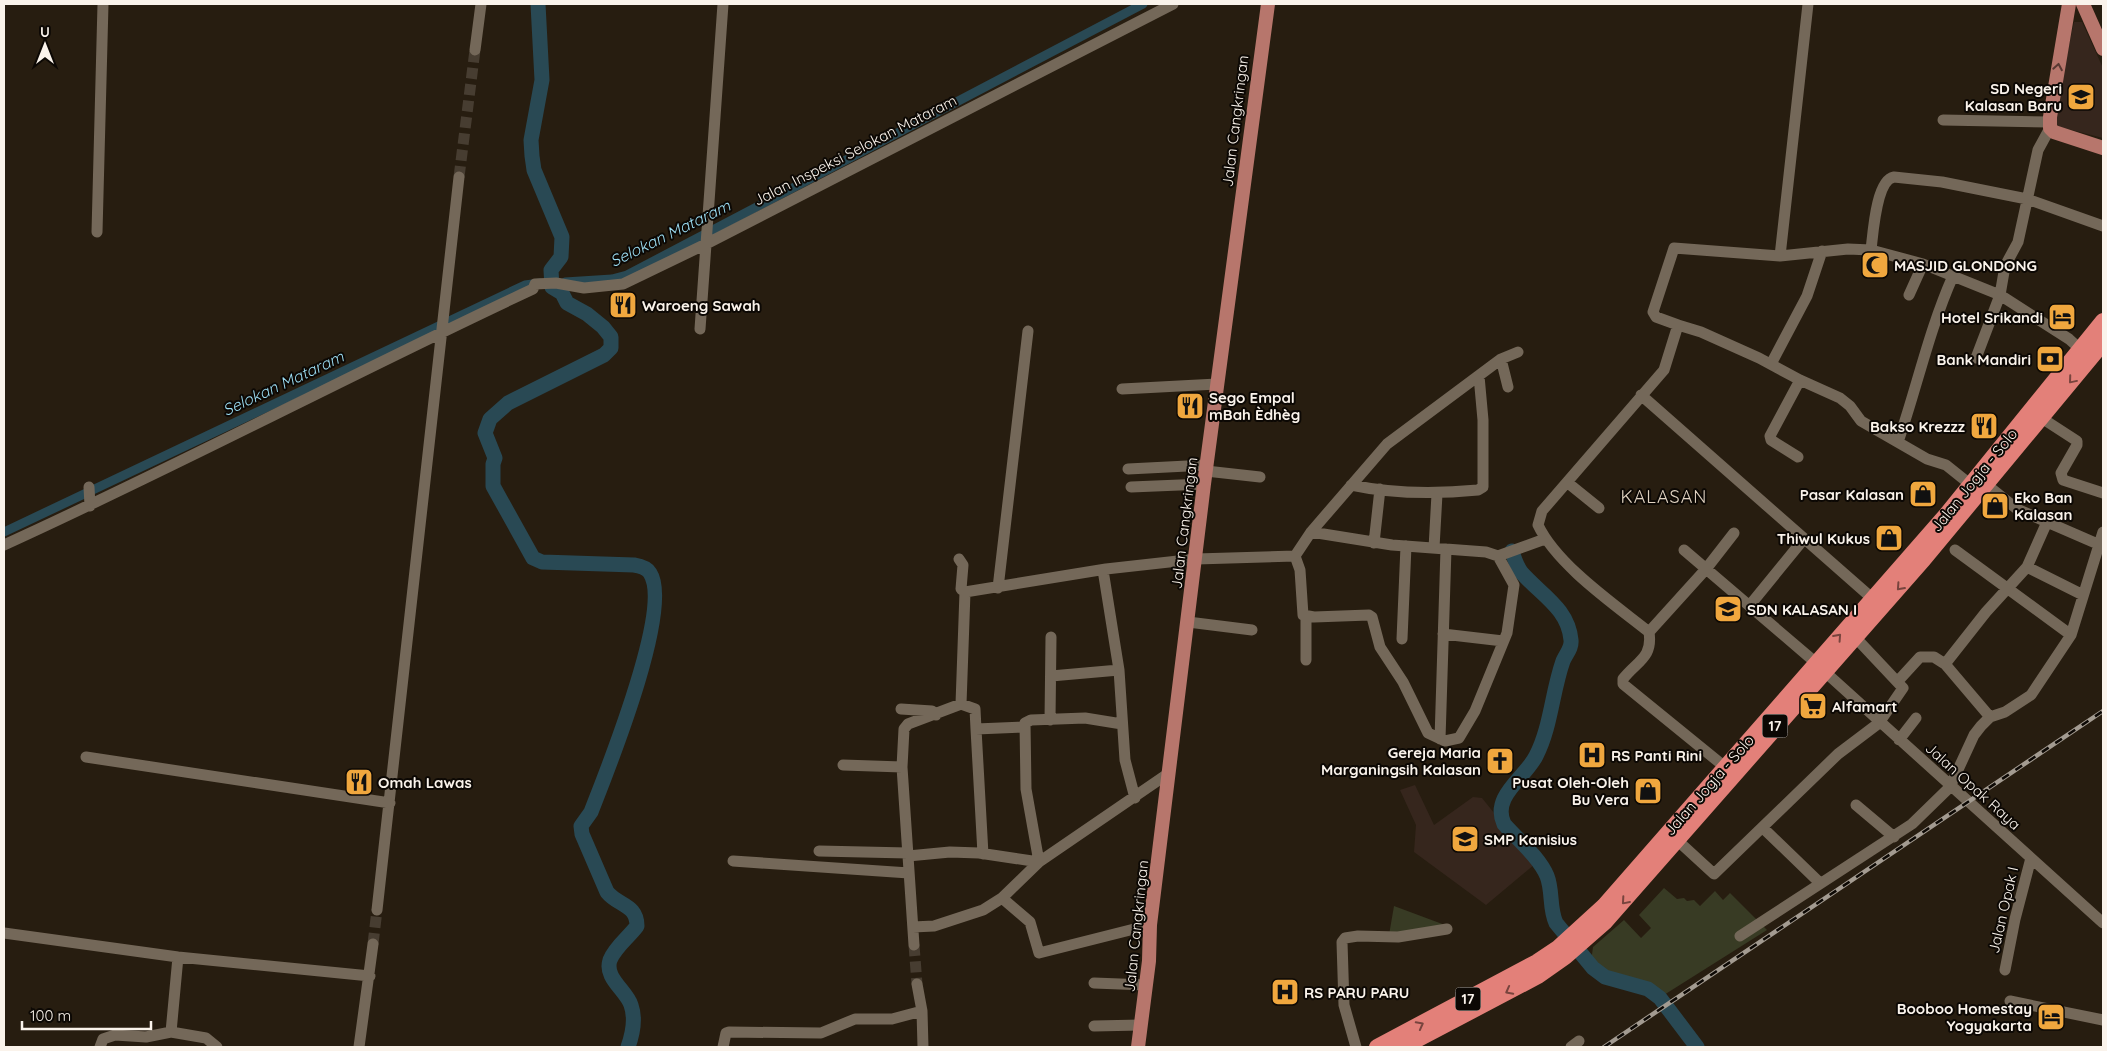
<svg xmlns="http://www.w3.org/2000/svg" width="2107" height="1051" viewBox="0 0 2107 1051" font-family="Quicksand,sans-serif">
<style>
.education{fill:#36261d}
.green{fill:#383b24}
.lines{fill:none;stroke-linecap:round;stroke-linejoin:round}
.canal{stroke:#294954;stroke-width:9}
.river{stroke:#294954;stroke-width:15}
.minor-tunnel{stroke:#473d31;stroke-width:11;stroke-dasharray:11 5.5;stroke-linecap:butt}
.minor{stroke:#746859;stroke-width:11}
.major{stroke:#b7766c;stroke-width:14}
.highway{stroke:#e38079;stroke-width:16}
.rail-casing{stroke:#a39b91;stroke-width:4.5}
.rail{stroke:#0c0804;stroke-width:2.5;stroke-dasharray:8;stroke-linecap:butt}
.oneway{stroke:#593933}
.oneway2{stroke:#78443e}
.labels{text-anchor:middle;dominant-baseline:central;stroke-width:4;stroke-linejoin:round;paint-order:stroke}
.shield{fill:#0c0804;stroke:#b3aca6;stroke-width:1}
.shield-label{font-size:14px;font-weight:bold;fill:#faf3eb}
.poi-label{font-size:15px;font-weight:bold;fill:#faf3eb;stroke:#0c0804;text-anchor:start}
.street-label{font-size:15px;fill:#faf3eb;stroke:#0c0804}
.water-label{font-size:16px;font-style:italic;fill:#9cddf3;stroke:#0c0804}
.quarter-label{font-size:18px;letter-spacing:1px;fill:#e1d3c2;stroke:#0c0804}
</style>
<rect width="100%" height="100%" fill="#271d10"/>
<!-- education -->
<path class="education" d="M2074,22H2082L2103,68V138L2052,125Z
M1415,785L1434,825L1473,797L1482,798L1535,864L1486,905L1414,852L1416,825L1400,790Z"/>
<!-- green -->
<path class="green" d="M1664,888L1677,899L1684,898L1687,901L1694,900L1700,906L1715,891L1723,900L1730,893L1767,930L1656,1000L1643,990L1596,967L1591,962L1593,947L1624,920L1641,938L1651,928L1639,915Z
M1394,906L1445,925L1389,935Z"/>
<g class="lines">
<!-- canal -->
<path class="canal" d="M565,282L612,279L627,275L1143,4
M4,532L525,285L540,283"/>
<!-- river -->
<path class="river" d="M538,4L542,80L531,140L532,156L534,170L562,237L561,257L551,270L552,287L562,293L567,303L587,314L603,327L611,337V348L604,355L508,403L490,419L485,433L495,458L493,464V486L533,558L542,562L634,565C640,566 647,568 650,573C673,608 607,771 591,812L581,826L582,834L607,892C618,906 637,904 637,926C629,937 615,947 610,960C604,978 626,990 631,1005C636,1019 633,1033 628,1047
M1512,551C1514,558 1517,566 1521,572C1541,595 1568,608 1571,640C1572,648 1566,654 1563,661C1552,692 1551,727 1536,756C1525,778 1491,796 1504,824C1518,840 1539,857 1547,876C1553,891 1549,908 1556,923L1593,968L1605,977L1648,989L1660,998L1697,1047"/>
<!-- minor-tunnel -->
<path class="minor-tunnel" d="M459,177L475,50
M373,944L377,910
M914,945L917,984"/>
<!-- minor -->
<path class="minor" d="M475,50L481,4
M1943,120L2050,122
M97,232L103,4
M1871,250C1873,234 1876,180 1894,177L1942,182L2027,199L2103,226
M1780,256L1808,4
M1909,295L1923,264
M1678,325L1701,332L1759,358L1800,380L1840,398L1850,406L1861,421L1927,459L1946,465L1971,485
M700,329L723,4
M1976,358L2000,295L2005,266L2018,242L2038,150L2050,128
M1501,359L1508,387
M1771,364L1807,296L1822,251
M1122,389L1217,384
M1641,395L1873,599
M2040,417L2077,441V445L2061,473L2063,480L2103,493
M1898,442C1917,387 1929,330 1953,276
M1798,457L1771,440L1770,436L1800,380
M1128,469L1207,465
M1206,471L1260,477
M1568,483L1599,508
M1351,485C1393,494 1436,494 1478,490L1483,487V420L1479,376
M1987,485L2017,509L2100,545
M89,487L90,506
M1131,487L1204,484
M1311,532L1392,545L1486,552L1498,556L1545,539
M1374,543L1380,489
M4,545C182,464 355,372 533,289L535,284L556,283L584,288L623,284L706,244L1173,4
M1434,548L1437,494
M1684,550L1815,662
M1955,550L2071,635
M1295,556L1300,570L1303,615L1314,617L1369,615L1372,617L1380,647L1403,682L1428,733L1445,741L1459,738L1475,711L1507,633L1514,585L1498,556
M1295,556L1311,532L1387,444L1501,359L1518,352
M959,559L963,565L961,589L965,592L961,704
M2027,567L2083,595
M1103,570L1119,670L1125,760L1135,798
M998,588L1028,331
M965,592L1106,569L1196,559L1295,556
M1750,605L1803,540
M1188,622L1252,630
M1649,632L1706,569L1734,533
M1443,634L1503,641
M1402,639L1406,546
M1306,660V617
M1945,664L1990,717
M1824,671L2103,923
M1051,676L1119,670
M1898,681L1920,657H1934L1945,664L1986,612L2027,567L2047,522
M901,709L932,711L936,715
M1050,720L1051,637
M976,729L983,854
M1440,739L1446,549
M1899,740L1916,718
M86,757L390,803
M843,765L902,767
M1725,767L1623,684V679C1637,661 1653,658 1649,632C1614,604 1557,565 1538,525L1542,511L1664,370L1678,325L1656,317L1653,312L1674,248L1780,256L1848,249L1871,250L1923,264L2000,295L2069,339L2080,349
M1856,805L1894,837
M1763,828L1820,883
M1677,840L1714,874L1838,754L1879,723L1903,688L1855,637
M819,851L908,853
M908,856L950,852L979,853L1039,862
M733,861L909,873
M1039,862L1026,789L1025,723L1031,720L1085,718L1122,724
M1002,898L1030,922L1039,953L1150,925
M377,910L459,177
M913,927L934,926L983,910L1002,898L1039,862L1169,773
M4,933L178,957L370,976
M1740,936L1912,824L1950,787L1974,735L1981,726L1990,717L2005,712L2031,695L2071,635L2103,532
M914,945L902,767L904,729L908,724L961,704L975,709L976,729L1024,727
M178,957L171,1032L206,1038L217,1047
M2005,970L2015,919L2031,858
M1094,983L1146,985
M917,984L922,1011L923,1047
M2010,1001L2103,1020
M1094,1026L1141,1025
M100,1047L103,1039L115,1035L146,1037L171,1032
M359,1047L373,944
M723,1047L726,1033L729,1032L821,1033L855,1019H892L922,1011
M1356,1047L1344,1005L1342,942L1345,938L1358,936L1398,937L1447,929
M1571,1047L1579,1041"/>
<!-- major -->
<path class="major" d="M2069,4L2050,117V128L2054,132L2103,148
M2083,4L2103,49
M1138,1047L1149,961L1150,925L1204,484L1268,4"/>
<!-- highway -->
<path class="highway" d="M1377,1047L1537,962L1558,948L1604,906L1946,515L2103,321
M1403,1047L1538,976L1565,957L1605,922L1924,559L2103,343"/>
<defs>
<path id="rail" d="M1604,1047L2103,711"/>
</defs>
<!-- rail casing -->
<use href="#rail" class="rail-casing"/>
<!-- rail -->
<use href="#rail" class="rail"/>
</g>
<!-- one-way arrows -->
<defs><path id="oneway-chevron" d="M-2-3.5L2.5 0L-2 3.5" fill="none" stroke-width="1.6" stroke-linecap="round" stroke-linejoin="round" transform="scale(1.25)"/></defs>
<use class="oneway" href="#oneway-chevron" transform="translate(2058 67) rotate(-80)"/>
<g class="oneway2">
<use href="#oneway-chevron" transform="translate(2072 380) rotate(130)"/>
<use href="#oneway-chevron" transform="translate(1900 587) rotate(132)"/>
<use href="#oneway-chevron" transform="translate(1838 637) rotate(-48)"/>
<use href="#oneway-chevron" transform="translate(1625 901) rotate(131)"/>
<use href="#oneway-chevron" transform="translate(1509 991) rotate(152)"/>
<use href="#oneway-chevron" transform="translate(1420 1025) rotate(-28)"/>
</g>
<!-- icons -->
<defs>
<symbol id="school-square" viewBox="-11 -11 22 22"><rect x="-9" y="-9" width="18" height="18" rx="4" fill="#f0a73e" stroke="#0c0804"/><path d="M0-5L7-2L0 1L-7-2ZM-4 1L0 2.5L4 1V4Q0 6-4 4Z" fill="#111"/></symbol>
<symbol id="mosque-square" viewBox="-11 -11 22 22"><rect x="-9" y="-9" width="18" height="18" rx="4" fill="#f0a73e" stroke="#0c0804"/><path d="M3.5-4.9A6 6 0 1 0 3.5 4.9A5 5 0 1 1 3.5-4.9Z" fill="#111"/></symbol>
<symbol id="restaurant-square" viewBox="-11 -11 22 22"><rect x="-9" y="-9" width="18" height="18" rx="4" fill="#f0a73e" stroke="#0c0804"/><path d="M-5-6h1v4h1v-4h1v4h1v-4h1v5L-1.5 .5V6h-2V.5L-5-1ZM5-6V6H3V1.5H1.5Q1.5-4 5-6Z" fill="#111"/></symbol>
<symbol id="hotel-square" viewBox="-11 -11 22 22"><rect x="-9" y="-9" width="18" height="18" rx="4" fill="#f0a73e" stroke="#0c0804"/><path d="M-6-4.5h1.5V1H6V5H4.5V3h-9V5H-6ZM-4 0a1.8 1.8 0 1 1 3.6 0ZM.5 0V-2.5h3Q6-2.5 6 0Z" fill="#111"/></symbol>
<symbol id="bank-square" viewBox="-11 -11 22 22"><rect x="-9" y="-9" width="18" height="18" rx="4" fill="#f0a73e" stroke="#0c0804"/><path d="M-6-4H6V4H-6ZM0-2.3a2.3 2.3 0 1 0 0 4.6a2.3 2.3 0 1 0 0-4.6Z" fill="#111"/></symbol>
<symbol id="shop-square" viewBox="-11 -11 22 22"><rect x="-9" y="-9" width="18" height="18" rx="4" fill="#f0a73e" stroke="#0c0804"/><path d="M-5-2.5h2.3a2.7 3.5 0 0 1 5.4 0H5L5.5 6h-11ZM-1.5-2.5h3a1.5 2.3 0 0 0-3 0Z" fill="#111"/></symbol>
<symbol id="supermarket-square" viewBox="-11 -11 22 22"><rect x="-9" y="-9" width="18" height="18" rx="4" fill="#f0a73e" stroke="#0c0804"/><path d="M-6-5.5h2.5l.6 2H6L4.5 2H-2.5L-4.4-4H-6ZM-1.5 3.2a1.3 1.3 0 1 0 .1 0ZM3 3.2a1.3 1.3 0 1 0 .1 0Z" fill="#111"/></symbol>
<symbol id="hospital-square" viewBox="-11 -11 22 22"><rect x="-9" y="-9" width="18" height="18" rx="4" fill="#f0a73e" stroke="#0c0804"/><path d="M-5-5h3v3.5h4V-5h3V5h-3V1.5h-4V5h-3Z" fill="#111"/></symbol>
<symbol id="church-square" viewBox="-11 -11 22 22"><rect x="-9" y="-9" width="18" height="18" rx="4" fill="#f0a73e" stroke="#0c0804"/><path d="M-1.2-6h2.4v3.5h3.3v2.4h-3.3V6h-2.4V-.1h-3.3v-2.4h3.3Z" fill="#111"/></symbol>
</defs>
<g fill-rule="evenodd">
<use href="#school-square" x="2065" y="81" width="32" height="32"/>
<use href="#mosque-square" x="1859" y="249" width="32" height="32"/>
<use href="#restaurant-square" x="607" y="289" width="32" height="32"/>
<use href="#hotel-square" x="2046" y="301" width="32" height="32"/>
<use href="#bank-square" x="2034" y="343" width="32" height="32"/>
<use href="#restaurant-square" x="1174" y="390" width="32" height="32"/>
<use href="#restaurant-square" x="1968" y="410" width="32" height="32"/>
<use href="#shop-square" x="1907" y="478" width="32" height="32"/>
<use href="#shop-square" x="1979" y="490" width="32" height="32"/>
<use href="#shop-square" x="1873" y="522" width="32" height="32"/>
<use href="#school-square" x="1712" y="593" width="32" height="32"/>
<use href="#supermarket-square" x="1797" y="690" width="32" height="32"/>
<use href="#hospital-square" x="1576" y="739" width="32" height="32"/>
<use href="#church-square" x="1484" y="745" width="32" height="32"/>
<use href="#restaurant-square" x="343" y="766" width="32" height="32"/>
<use href="#shop-square" x="1632" y="775" width="32" height="32"/>
<use href="#school-square" x="1449" y="823" width="32" height="32"/>
<use href="#hospital-square" x="1269" y="976" width="32" height="32"/>
<use href="#hotel-square" x="2035" y="1001" width="32" height="32"/>
</g>
<g class="labels">
<!-- shield labels -->
<g class="shield">
<rect x="1762.5" y="714.5" width="25" height="23" rx="4"/>
<rect x="1455.5" y="987.5" width="25" height="23" rx="4"/>
</g>
<g class="shield-label">
<text x="1775" y="726">17</text>
<text x="1468" y="999">17</text>
</g>
<!-- poi labels -->
<g class="poi-label">
<text x="2062" y="88" text-anchor="end">SD Negeri<tspan x="2062" dy="17">Kalasan Baru</tspan></text>
<text x="1894" y="265">MASJID GLONDONG</text>
<text x="642" y="305">Waroeng Sawah</text>
<text x="2043" y="317" text-anchor="end">Hotel Srikandi</text>
<text x="2031" y="359" text-anchor="end">Bank Mandiri</text>
<text x="1209" y="397">Sego Empal<tspan x="1209" dy="17">mBah Èdhèg</tspan></text>
<text x="1965" y="426" text-anchor="end">Bakso Krezzz</text>
<text x="1904" y="494" text-anchor="end">Pasar Kalasan</text>
<text x="2014" y="497">Eko Ban<tspan x="2014" dy="17">Kalasan</tspan></text>
<text x="1870" y="538" text-anchor="end">Thiwul Kukus</text>
<text x="1747" y="609">SDN KALASAN I</text>
<text x="1832" y="706">Alfamart</text>
<text x="1481" y="752" text-anchor="end">Gereja Maria<tspan x="1481" dy="17">Marganingsih Kalasan</tspan></text>
<text x="1611" y="755">RS Panti Rini</text>
<text x="378" y="782">Omah Lawas</text>
<text x="1629" y="782" text-anchor="end">Pusat Oleh-Oleh<tspan x="1629" dy="17">Bu Vera</tspan></text>
<text x="1484" y="839">SMP Kanisius</text>
<text x="1304" y="992">RS PARU PARU</text>
<text x="2032" y="1008" text-anchor="end">Booboo Homestay<tspan x="2032" dy="17">Yogyakarta</tspan></text>
</g>
<!-- street labels -->
<g class="street-label">
<text transform="translate(1235 121) rotate(-83)">Jalan Cangkringan</text>
<text transform="translate(855 150) rotate(-27)">Jalan Inspeksi Selokan Mataram</text>
<text transform="translate(1974 480) rotate(-51)">Jalan Jogja - Solo</text>
<text transform="translate(1184 523) rotate(-83)">Jalan Cangkringan</text>
<text transform="translate(1709 785) rotate(-49)">Jalan Jogja - Solo</text>
<text transform="translate(1973 786) rotate(42)">Jalan Opak Raya</text>
<text transform="translate(2003 910) rotate(-77)">Jalan Opak I</text>
<text transform="translate(1136 926) rotate(-84)">Jalan Cangkringan</text>
</g>
<!-- water labels -->
<g class="water-label">
<text transform="translate(670 233) rotate(-26)">Selokan Mataram</text>
<text transform="translate(283 383) rotate(-25)">Selokan Mataram</text>
</g>
<!-- quarter labels -->
<g class="quarter-label">
<text x="1664" y="496">KALASAN</text>
</g>
</g>
<!-- border -->
<rect width="2107" height="1051" fill="none" stroke="#faf3eb" stroke-width="10"/>
<!-- north arrow -->
<g transform="translate(45 45)" stroke="#0c0804" stroke-width="4" paint-order="stroke">
<path d="M0-4L9 19L0 12L-9 19Z" fill="#faf3eb"/>
<text y="-8" font-size="14" font-weight="bold" text-anchor="middle" fill="#faf3eb">U</text>
</g>
<!-- scale -->
<path d="M22 1021v8h129v-8" fill="none" stroke="#faf3eb" stroke-width="2.5"/>
<text x="30" y="1021" font-size="15" fill="#faf3eb" stroke="#0c0804" stroke-width="4" paint-order="stroke">100 m</text>
</svg>
